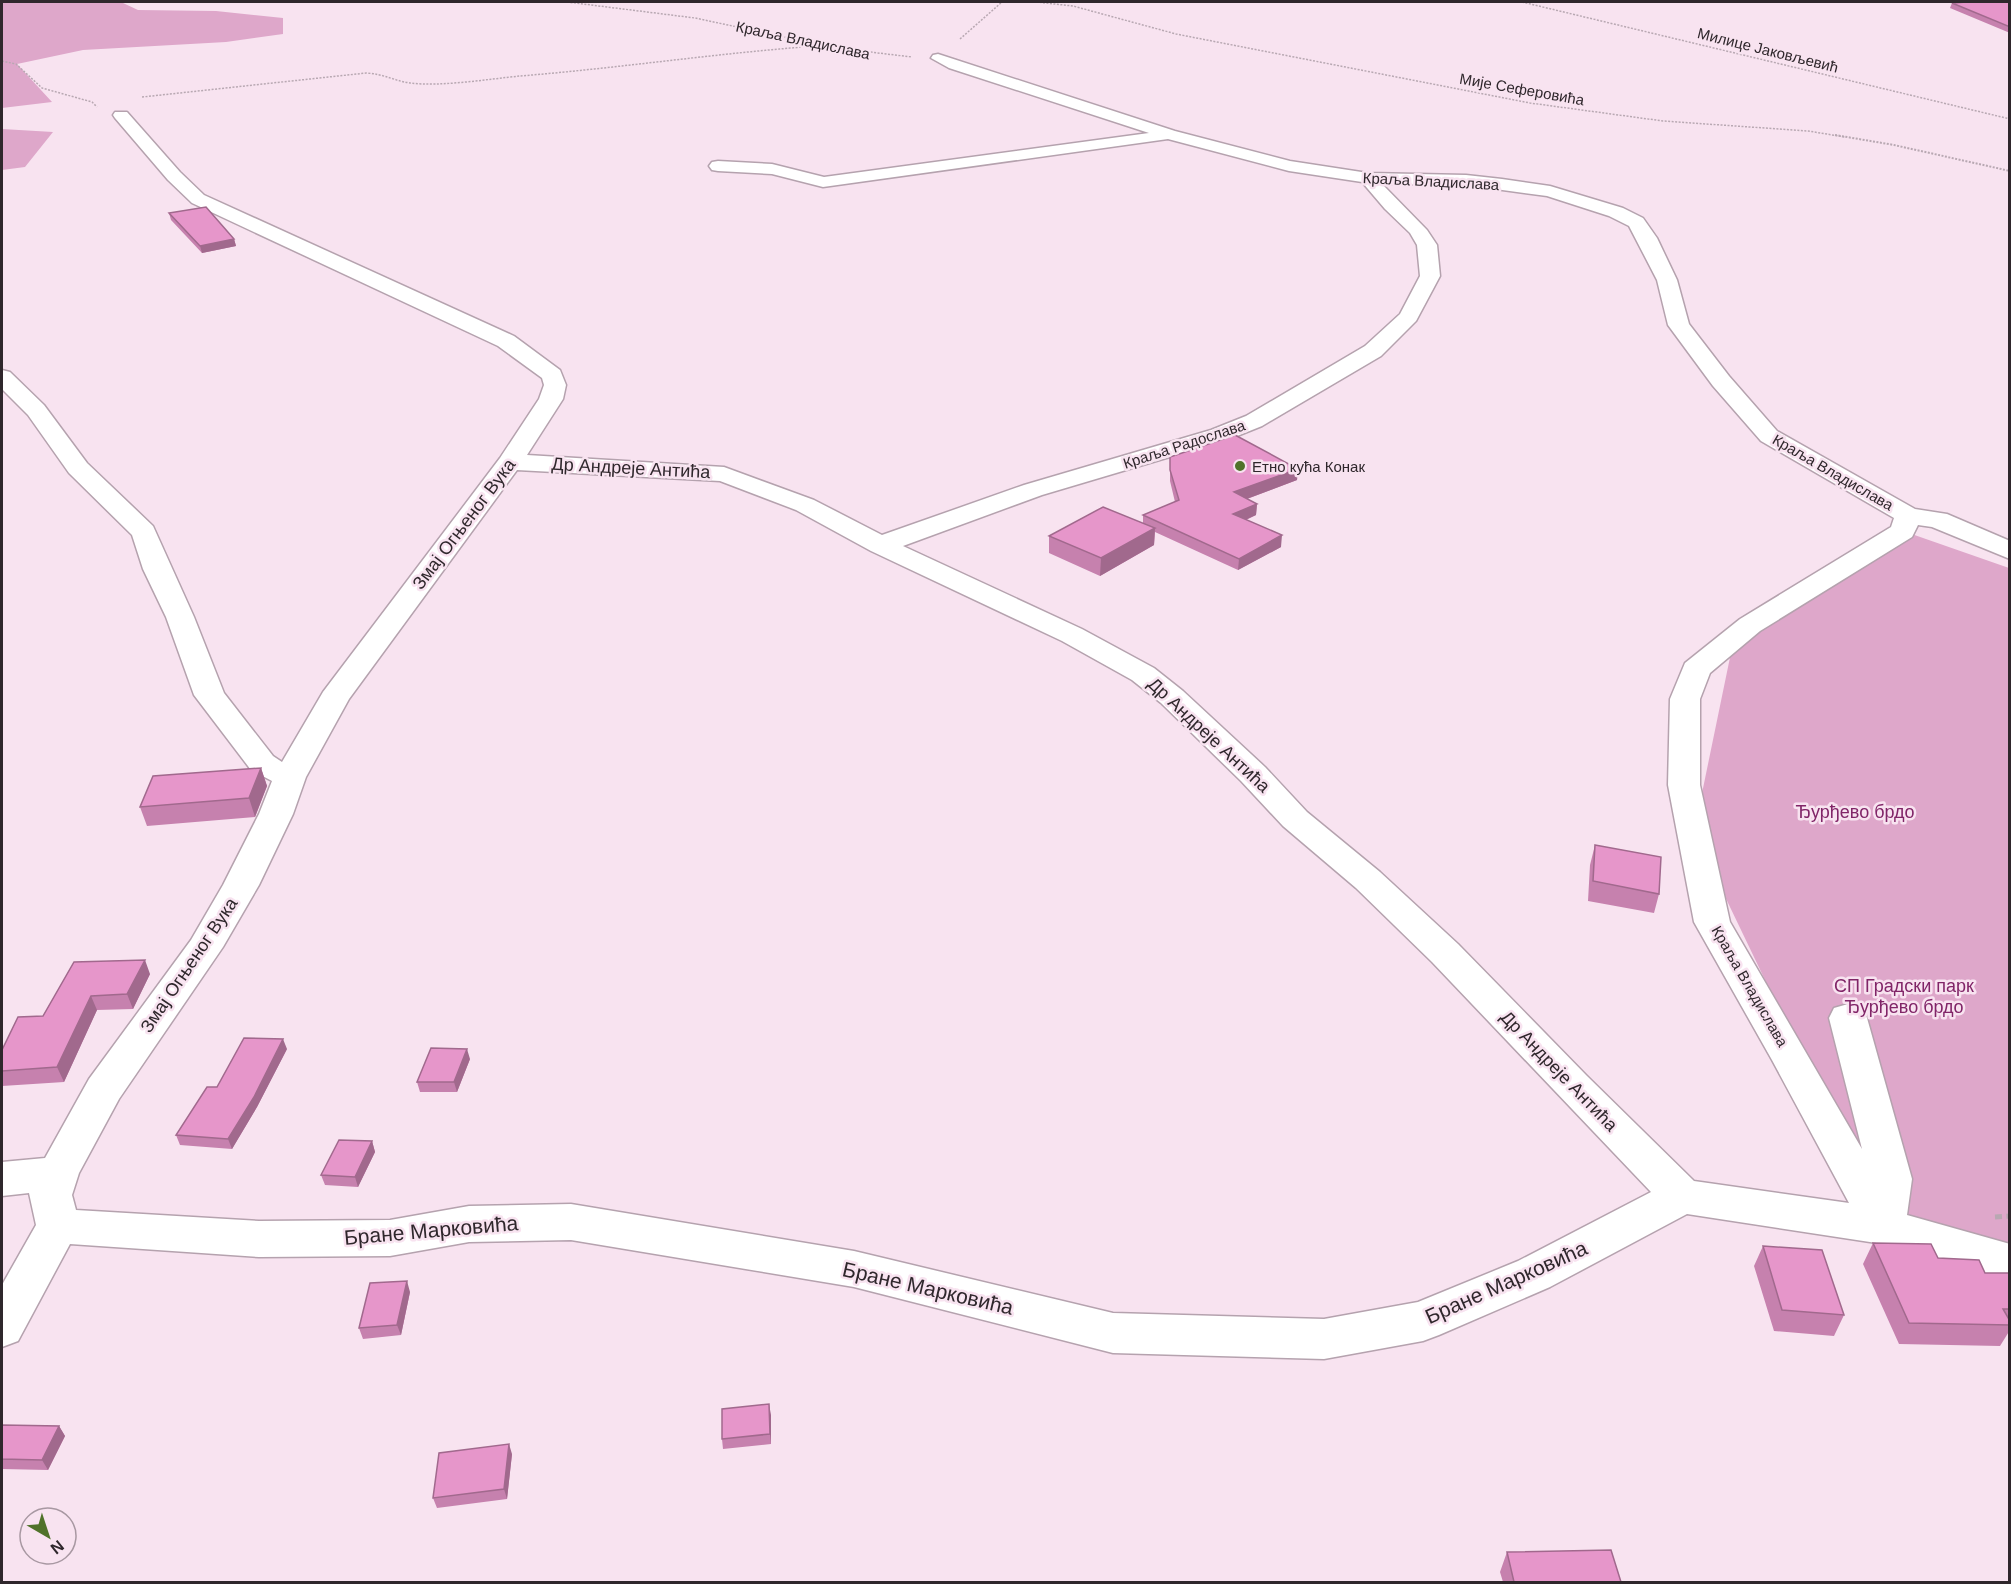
<svg xmlns="http://www.w3.org/2000/svg" width="2011" height="1584" viewBox="0 0 2011 1584" font-family="Arial,sans-serif">
<style>
.green{fill:#dea7ca}
.lines{fill:none;stroke-linecap:round;stroke-linejoin:round}
.minor-casing{stroke:#b5a2ae;stroke-width:3}
.path-far2{stroke:#b8a8b2;stroke-width:1.5;stroke-dasharray:2 1.5;stroke-linecap:butt}
.path-far1{stroke:#b8a8b2;stroke-width:2;stroke-dasharray:2 1.5;stroke-linecap:butt}
.path{stroke:#b8a8b2;stroke-width:5;stroke-dasharray:7 4.5;stroke-linecap:butt}
.minor{fill:#fff;fill-rule:evenodd}
.wall{fill:#c681ae}
.shaded-wall{fill:#a1698d}
.building{fill:#e696ca;stroke:#a1698d;stroke-width:1.5}
.poi-dot{fill:#50722a;stroke:#f8e3f0;stroke-width:2}
.labels{text-anchor:middle;dominant-baseline:central;stroke-width:5;stroke-linejoin:round;paint-order:stroke}
.far-street-label{font-size:15px;fill:#2f272c;stroke:#f8e3f0}
.far-poi-label{font-size:15px;fill:#2f272c;stroke:#f8e3f0;text-anchor:start}
.street-label{font-size:18px;fill:#2f272c;stroke:#f8e3f0}
.park-label{font-size:18px;fill:#812568;stroke:#f8e3f0}
.near-street-label{font-size:21px;fill:#2f272c;stroke:#f8e3f0}
</style>
<rect width="100%" height="100%" fill="#f8e3f0"/>
<!-- green -->
<path class="green" d="M2,2H125L123,3L138,10L216,11L283,18V34L226,42L83,50L17,64L52,102L2,108Z
M2,129L53,132L25,167L2,170Z
M1903,531L2009,568V1296L1883,1226L1694,832L1734,638Z"/>
<g class="lines">
<defs>
<path id="minor" d="M938,54L1175,131L1290,161L1368,173L1466,175L1502,179L1550,186L1623,208L1643,218L1657,238L1677,280L1689,324L1729,376L1777,431L1915,509L1947,514L2010,541V559L1932,527L1918,525L1912,537L1760,631L1710,673L1700,699V785L1730,922L1862,1149L1829,1018L1834,1008L1848,1004L1862,1008L1867,1018L1912,1179L1907,1215L2010,1244V1280L1883,1244L1687,1214L1550,1287L1439,1335L1423,1341L1324,1359L1113,1353L854,1287L571,1240L469,1242L390,1256L259,1257L70,1244L18,1341L2,1347V1285L36,1225L29,1193L2,1196V1162L45,1158L89,1079L191,940L223,885L259,814L272,781L251,770L194,695L166,617L143,569L132,535L69,473L28,415L2,389V370L10,372L44,405L87,463L153,526L194,617L224,693L273,756L282,762L323,692L500,458L539,399L544,385L542,378L498,346L192,203L168,180L115,118L113,115L115,112H127L180,172L204,195L514,336L560,370L566,385L563,399L527,455L724,467L814,500L882,535L1024,485L1211,430L1246,416L1365,346L1400,314L1420,276L1417,245L1410,233L1385,209L1362,182L1289,171L1168,139L823,187L772,174L718,171L712,170L709,166L712,162L718,161L772,164L824,177L1149,133L949,68L931,58L933,55ZM1382,184L1466,185L1547,196L1609,216L1629,226L1657,280L1668,325L1713,386L1761,441L1894,518L1891,527L1740,619L1685,663L1670,699L1668,785L1694,922L1772,1060L1849,1203L1694,1181L1587,1076L1458,944L1380,872L1307,812L1265,767L1183,691L1154,668L1082,629L903,546L1042,495L1227,440L1262,426L1381,356L1416,321L1440,276L1437,245L1427,230ZM517,470L720,481L796,510L871,551L1062,641L1132,680L1161,703L1241,781L1283,826L1356,888L1432,962L1651,1192L1518,1261L1418,1302L1324,1319L1113,1313L854,1251L571,1204L469,1206L390,1220L259,1221L76,1210L72,1195L79,1173L119,1099L223,947L259,885L293,814L306,777L349,699Z"/>
</defs>
<!-- minor casing -->
<use href="#minor" class="minor-casing"/>
<!-- path-far2 -->
<path class="path-far2" d="M567,2L695,18L836,48L912,57
M1036,2L1073,6L1176,34L1530,103L1663,121L1808,131L1845,137
M1522,2L2010,119
M960,39L1002,2
M2,61L16,64L42,88L92,102L97,107
M142,97L366,73C384,74 395,81 410,83C440,87 489,79 520,76C620,68 718,53 817,46"/>
<!-- path-far1 -->
<path class="path-far1" d="M1835,135L1894,145L2010,171"/>
<!-- path -->
<path class="path" d="M1995,1217L2010,1216"/>
<!-- minor -->
<use href="#minor" class="minor"/>
</g>
<!-- wall -->
<path class="wall" d="M2010,2V33L1950,8L1952,3Z
M169,213L234,239L236,246L202,253L171,220Z
M1170,457L1298,469L1297,480L1247,499L1257,504L1256,515L1246,520L1281,547L1238,570L1155,532L1154,545L1100,576L1049,553V536L1143,523V515L1175,502L1170,481Z
M261,768L267,786L255,817L147,826L140,807Z
M1595,845L1659,894L1654,913L1588,901L1590,865Z
M74,962L150,974L133,1009L97,1010L64,1082L2,1086V1050L43,1016Z
M287,1049L257,1107L232,1149L180,1145L176,1135L217,1087Z
M470,1059L457,1092H420L417,1082Z
M372,1141L375,1152L358,1187L325,1185L321,1175Z
M1873,1243L1938,1258L1985,1273H2010V1330L2000,1346L1899,1344L1863,1264Z
M1763,1246L1844,1315L1834,1336L1774,1331L1754,1266Z
M410,1292L401,1335L363,1339L359,1328Z
M771,1415V1444L723,1449L722,1439Z
M2,1425L59,1426L65,1436L48,1470L2,1469Z
M512,1454L507,1499L437,1508L433,1498Z
M1507,1552L1621,1582H1503L1500,1572Z"/>
<!-- shaded-wall -->
<path class="shaded-wall" d="M234,239L236,246L202,253L200,246Z
M1298,469L1297,480L1233,504L1234,492Z
M1257,504L1256,515L1232,526L1233,514Z
M1155,528L1154,545L1100,576L1101,558Z
M1282,535L1281,547L1238,570L1239,559Z
M261,768L267,786L255,817L249,798Z
M145,960L150,974L133,1009L127,994Z
M91,996L97,1010L64,1082L57,1067Z
M283,1039L287,1049L257,1107L232,1149L228,1139Z
M467,1049L470,1059L457,1092L454,1082Z
M372,1141L375,1152L358,1187L355,1177Z
M407,1281L410,1292L401,1335L397,1325Z
M769,1404L771,1415V1444L770,1434Z
M59,1426L65,1436L48,1470L42,1460Z
M509,1444L512,1454L507,1499L504,1489Z"/>
<!-- building -->
<path class="building" d="M1967,2H2010V27L1952,3Z
M206,207L234,239L200,246L169,213Z
M1235,435L1298,469L1234,492L1257,504L1233,514L1282,535L1239,559L1143,515L1179,500L1170,470V457Z
M1103,507L1155,528L1101,558L1049,536Z
M261,768L249,798L140,807L153,776Z
M1595,845L1661,857L1659,894L1593,881Z
M145,960L127,994L91,996L57,1067L2,1071V1050L18,1017L43,1016L74,962Z
M244,1038L283,1039L254,1097L228,1139L176,1135L207,1087H217Z
M431,1048L467,1049L454,1082H417Z
M339,1140L372,1141L355,1177L321,1175Z
M1873,1243L1931,1244L1938,1258L1979,1260L1985,1273H2010V1309H2003L2010,1321V1325L1909,1323Z
M1763,1246L1822,1250L1844,1315L1782,1310Z
M407,1281L397,1325L359,1328L370,1283Z
M769,1404L770,1434L722,1439V1409Z
M2,1425L59,1426L42,1460L2,1459Z
M509,1444L504,1489L433,1498L439,1453Z
M1611,1550L1621,1582H1514L1507,1552Z"/>
<!-- markers -->
<circle class="poi-dot" cx="1240" cy="466" r="6"/>
<g class="labels">
<!-- far-street labels -->
<g class="far-street-label">
<text transform="translate(803 40) rotate(12)">Краља Владислава</text>
<text transform="translate(1768 50) rotate(14)">Милице Јаковљевић</text>
<text transform="translate(1522 89) rotate(10)">Мије Сеферовића</text>
<text transform="translate(1431 181) rotate(3)">Краља Владислава</text>
<text transform="translate(1184 444) rotate(-18)">Краља Радослава</text>
<text transform="translate(1833 472) rotate(30)">Краља Владислава</text>
<text transform="translate(1750 986) rotate(60)">Краља Владислава</text>
</g>
<!-- far-poi labels -->
<g class="far-poi-label">
<text x="1252" y="466">Етно кућа Конак</text>
</g>
<!-- street labels -->
<g class="street-label">
<text transform="translate(631 468) rotate(3)">Др Андреје Антића</text>
<text transform="translate(464 524) rotate(-53)">Змај Огњеног Вука</text>
<text transform="translate(1209 735) rotate(43)">Др Андреје Антића</text>
<text transform="translate(189 965) rotate(-56)">Змај Огњеног Вука</text>
<text transform="translate(1559 1071) rotate(46)">Др Андреје Антића</text>
</g>
<!-- park labels -->
<g class="park-label">
<text x="1855" y="812">Ђурђево брдо</text>
<text x="1904" y="986">СП Градски парк<tspan x="1904" dy="21">Ђурђево брдо</tspan></text>
</g>
<!-- near-street labels -->
<g class="near-street-label">
<text transform="translate(431 1230) rotate(-5)">Бране Марковића</text>
<text transform="translate(1506 1282) rotate(-24)">Бране Марковића</text>
<text transform="translate(928 1288) rotate(13)">Бране Марковића</text>
</g>
</g>
<!-- border -->
<rect width="2011" height="1584" fill="none" stroke="#2f272c" stroke-width="6"/>
<!-- north arrow -->
<g transform="translate(48 1536) rotate(141)"><circle r="28" fill="#f8e3f0" stroke="#a898a2" stroke-width="1.5"/>
<path d="M0-4.5L10 22L0 15L-10 22Z" fill="#50722a"/>
<text y="-9" font-size="16" font-weight="bold" text-anchor="middle" fill="#2f272c">N</text>
</g>
</svg>
